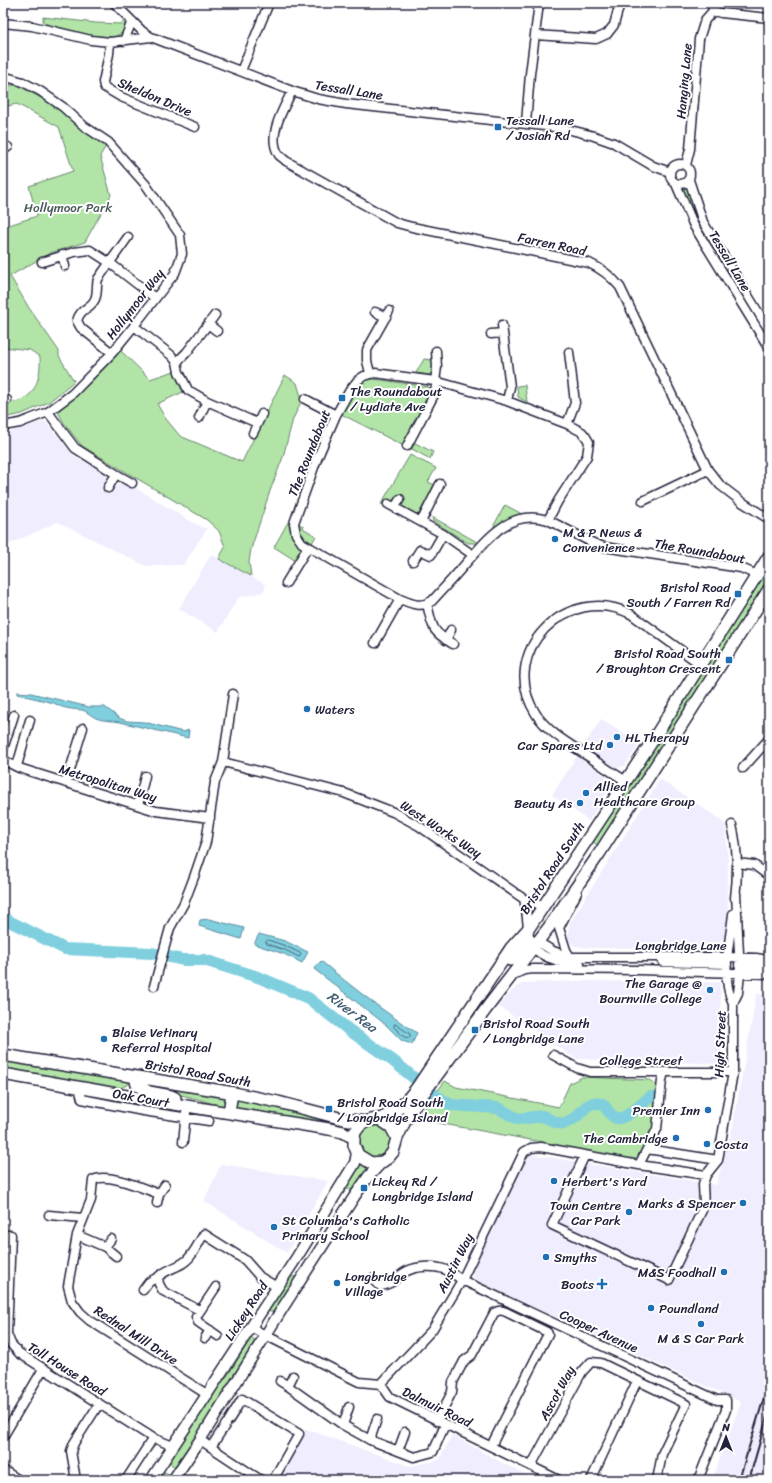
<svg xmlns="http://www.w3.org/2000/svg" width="772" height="1483" viewBox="0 0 772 1483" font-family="Sriracha,sans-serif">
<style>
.built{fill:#f0eefe}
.green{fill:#b1e4a6;stroke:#6a8370}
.water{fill:#80cfde;stroke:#5a8a9d}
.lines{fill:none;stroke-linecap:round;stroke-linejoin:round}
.shore{stroke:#48677c;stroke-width:1}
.river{stroke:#80cfde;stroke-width:12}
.minor-casing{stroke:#22223b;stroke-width:11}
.major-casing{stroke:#22223b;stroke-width:13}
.highway-casing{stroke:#22223b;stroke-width:14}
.minor{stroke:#fff;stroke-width:8}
.major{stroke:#fff;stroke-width:10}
.highway{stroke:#fff;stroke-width:11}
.rail{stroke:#22223b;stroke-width:2}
.poi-dot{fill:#1f6fb2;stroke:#fff;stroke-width:1.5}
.labels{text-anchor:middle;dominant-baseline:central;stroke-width:4;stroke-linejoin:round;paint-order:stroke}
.street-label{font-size:13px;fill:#22223b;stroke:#fff}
.poi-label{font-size:13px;fill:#22223b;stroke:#fff;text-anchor:start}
.park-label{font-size:13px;fill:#4d5c5b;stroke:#fff}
.water-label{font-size:14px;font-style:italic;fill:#435f74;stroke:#fff}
</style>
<rect width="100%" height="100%" fill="#fff"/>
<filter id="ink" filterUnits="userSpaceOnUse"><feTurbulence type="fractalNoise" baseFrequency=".025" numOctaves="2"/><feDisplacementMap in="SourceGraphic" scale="8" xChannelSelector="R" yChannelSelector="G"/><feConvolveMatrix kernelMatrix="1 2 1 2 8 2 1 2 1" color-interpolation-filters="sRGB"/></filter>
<g filter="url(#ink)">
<!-- built -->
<path class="built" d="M45,421L76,458L103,470L107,475L108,482L111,490L118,485L128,483L195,524L207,529L183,565L146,566L58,522L3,547V434Z
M211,554L266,585L263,592L238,598L218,632L179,609Z
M601,719L639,744L625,766L616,768L583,747Z
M577,756L607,777L610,787L589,821L552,795Z
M660,779L718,818L725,824L728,860V916L725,937L712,948H590L575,946L568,941L569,924Z
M580,981L720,982L723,1064L576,1059L498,1006L516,987L524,983Z
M758,994L769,995V1480H712L741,1402L477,1281L472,1275L475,1261L530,1154L716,1185L733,1126L756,996Z
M221,1164L328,1181L287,1253L204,1201Z
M306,1429L410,1466L439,1460L452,1435L534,1480H276Z"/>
<!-- green -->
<path class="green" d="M43,17L96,23L121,24L125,20L124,32L114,37L94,36L43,23Z
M10,85H17L56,106L64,112L76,125L106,146L100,156L111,195L85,242L50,253L10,276L29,308L59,351V356L74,381L49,402L22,414L3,418V404C9,403 17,402 22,400C37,393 41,373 40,357L30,350L3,347V227L37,216L29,186L73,171L59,127L17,104L3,107V100Z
M687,187H689L701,221L769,334V342L697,225L681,189Z
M121,351L150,379L174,371L183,392L157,404L166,419L180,436L242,462L285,375L297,383L302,400L293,419L283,457L270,491L251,549L249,562L251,576L219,559L225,547L219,531L207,520L82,446L64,423L58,412L62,407L89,384Z
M424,359L432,360L434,373L430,375L416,373Z
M371,379L382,380L429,387L431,392L404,446L341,414L357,385Z
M525,385L527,402L518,397L517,386Z
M415,443L433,452L430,459L412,449Z
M410,455L436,468L428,482L435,485L418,515L401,506L404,500L386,506L381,504Z
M505,505L524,515L494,527V525Z
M432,517L479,543H468L433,521Z
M288,522L292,536L302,550L296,561L274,547Z
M297,523L303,526L304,529L316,536L312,543L302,536Z
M769,564V583L601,845H597L592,841Z
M3,1057L132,1080L129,1084L118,1089L3,1069Z
M582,1077L650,1080L658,1087L653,1133L636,1163L542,1142L416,1119L445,1081L456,1087L559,1107L570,1083Z
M147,1082L226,1095L227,1105L224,1107L190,1097L151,1089L145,1087Z
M238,1097L353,1124L350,1130L237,1109L236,1105Z
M358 1141a17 17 0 1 1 34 0a17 17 0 1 1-34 0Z
M360,1162L370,1166L369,1170L353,1191L350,1189L343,1190L358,1164Z
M3,1239L6,1243V1268H3Z
M299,1276L274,1312H270L267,1308L286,1278Z
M251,1338L254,1339L255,1343L177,1467L173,1466L169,1461L219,1385L228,1375Z
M162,1471L169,1474V1480H155Z"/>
<!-- water -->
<path class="water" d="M17,692L31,693L89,707H105L119,718L127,721L144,722L183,732L189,730L188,738L124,723C115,720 105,722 96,718C91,716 87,711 82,710C72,709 63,709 54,703L17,694Z
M209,919L244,928L241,939L199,926L200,920Z
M259,934L285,941L308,952L302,963L284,954L254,944Z
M321,961C352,987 383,1011 417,1033L412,1044L402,1041L385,1024L314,969Z"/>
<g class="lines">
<!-- shore -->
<path class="shore" d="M268,940L283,945L300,953L301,955L299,957L285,950L267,944L266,942Z
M395,1024L410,1034V1038L404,1037L394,1027Z"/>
<!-- river -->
<path class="river" d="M3,918L65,949L152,953L183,960H204L258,977L308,998L349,1030L392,1060L436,1096L451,1105L498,1108L518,1119L543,1116L555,1122L563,1124L575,1118L587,1106L593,1103L603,1104C607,1109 611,1117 617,1118C625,1120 644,1102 650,1097H656"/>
<defs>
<path id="minor" d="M114,3L142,31L151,37
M713,11L721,13L769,18
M3,23L32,26L91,40L110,42L151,37L292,91L318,99L346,104L563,128L594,136L614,143L653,166L670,172
M535,35L596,39L607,34L614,25L620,3
M124,41L132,21
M110,42L109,54L103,82L104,87L121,97L195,127
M241,71L269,3
M3,76L23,82L40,91L63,107L84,126L108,142L146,185L180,235L182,254L175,273L134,326L112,353L72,394L48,412L20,423L3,426
M292,91C284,108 266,136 279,155C281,157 284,159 286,161L397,223L412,227L589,263C602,269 611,276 620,287L708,470L720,485L742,502L769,519
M526,123L530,74L539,3
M3,150L8,147
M670 174a10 10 0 1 1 20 0a10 10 0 1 1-20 0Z
M686,165L690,149L699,39L705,20L713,11L712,3
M689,180L703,222L769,330
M676,184L694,226L769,348
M62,255L65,266
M42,262L74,252L90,250L110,263L155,298
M375,312L386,317
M208,324L217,331
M502,325L510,387L507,401
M134,326L171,355L177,362L179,372L188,390L207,401L257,423
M491,334L503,333
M112,353L81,328L77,321C80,308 91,309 95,299C98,293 96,285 98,279L128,237
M177,362L187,352L215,315
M370,373L367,361V350L389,311
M435,381L437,367L436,351
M305,399L336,415
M3,401L7,400
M48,412L75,448L116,474L108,488
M199,418L207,401
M567,424L575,403L569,352
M253,433L262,414
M407,446L434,395L437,382
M116,474L132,483
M643,501L708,470
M388,504L443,534L473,555
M395,507L400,499
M548,520L558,501L587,456L589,442L586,437L582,432L567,424L507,401L435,381L375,373L364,376L358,380L350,390L336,415L317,459L294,523L296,534L302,543L400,599C412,604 420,608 432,601C444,588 456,575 467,562C489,537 510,509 548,520L593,543L604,547L741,568L757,575
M421,522L440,484
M413,561L420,550L431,555L443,534
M286,583L308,547
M427,604C433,628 431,631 453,644
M446,640L451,630
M375,643L400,599
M3,749L14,715
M3,760L19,768L156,811L210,818
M223,762L344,793L393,812L419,826L524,899L544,906
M17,766L30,720
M743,768L769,739
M626,781C611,772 597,762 583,753C566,742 547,731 536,714C496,652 568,582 631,614L700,664
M66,783L83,728
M138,805L145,776
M732,825C738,849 738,874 735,898
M737,863L754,865L769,876
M524,899C527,911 527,923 529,936C531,958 563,963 580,964
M733,914C730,943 720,976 733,1003
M538,942L553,951L570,957H727L756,958L769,960
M570,957L566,950L559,928L577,893
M663,962L727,964
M739,965L769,967
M513,975L524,970L534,969L639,970L769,974
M154,986L170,928L184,903L194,877L206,842L215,782L223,762L233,694
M553,1055L577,1068L590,1072H733
M79,1087L82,1099L143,1111L209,1121
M183,1142L186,1113
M647,1149L718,1160
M585,1155L552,1225L669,1280L704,1206L703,1184L706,1175L718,1160L733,1072V1003L738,993L740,974L736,893
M639,1165L657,1129L662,1080L664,1073
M159,1194C144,1189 108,1172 93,1180L91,1200L77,1235L68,1286L72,1301L80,1312L89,1320L208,1395
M157,1203L159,1194L165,1185
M49,1215L83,1218
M3,1235H11L7,1334L11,1344L19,1353L153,1438L173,1446
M77,1235L105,1247L116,1256
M105,1247L111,1239
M372,1279L380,1286C395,1284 395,1277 407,1271C417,1266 435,1265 446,1270C452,1272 457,1277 462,1280L717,1400H726V1410L698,1480
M216,1287L196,1317L198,1322L218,1336
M143,1290L149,1282L158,1277
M199,1310L163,1291L159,1284L158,1277C166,1270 175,1268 183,1263C193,1257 198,1243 204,1234L245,1260L260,1277L277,1287
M251,1327L265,1335L359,1382L381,1384
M205,1338L210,1330
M280,1381L288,1386L293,1376
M381,1384L432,1330L462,1280L524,1152L531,1148L541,1147L639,1165L706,1175
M381,1384L390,1397L559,1480
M288,1386L343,1425L370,1440L414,1457L433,1452L445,1425
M229,1420L242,1399L299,1434L273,1480
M437,1421L452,1392L453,1382L464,1361L472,1355L494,1313C499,1310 501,1310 506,1312L547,1332L548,1334L491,1446
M343,1425L349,1407
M3,1437L43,1369
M200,1440L253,1475L250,1480
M370,1440L377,1419
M211,1447L226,1424
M398,1451L405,1432
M531,1466L582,1372L591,1362L601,1363L686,1404L662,1454L657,1480
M3,1470L19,1480
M253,1475L261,1480
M76,1480L71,1451L74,1443L99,1404
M126,1480L153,1438
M591,1480L637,1381"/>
<path id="major" d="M151,1480L297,1257L355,1163L357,1153
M173,1480L200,1440L282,1309L354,1197L368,1177L382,1162"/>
<path id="highway" d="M510,960L515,953L530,942H537
M3,1055L234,1093L278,1102L343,1119L364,1122
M3,1074L100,1091L143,1099L329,1129L343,1132L354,1138
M135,1077L137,1085L149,1092L171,1096L175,1098
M229,1112L232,1093
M379,1119C398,1112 403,1105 416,1089L511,948L529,928L651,743L769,556
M397,1138L391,1127L379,1119L371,1120L362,1123L355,1132L354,1138V1145L358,1155L371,1163L382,1162L388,1158L393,1152L397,1138L409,1113L489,1005L549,927L599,854L769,589"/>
</defs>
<!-- minor casing -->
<use href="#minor" class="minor-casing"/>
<!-- major casing -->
<use href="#major" class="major-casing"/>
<!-- highway casing -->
<use href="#highway" class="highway-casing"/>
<!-- minor -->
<use href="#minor" class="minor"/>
<!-- major -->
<use href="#major" class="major"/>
<!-- highway -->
<use href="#highway" class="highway"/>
<!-- rail -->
<path class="rail" d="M739,1480L769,1381
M749,1480L769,1410"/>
</g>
</g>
<!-- markers -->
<g class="poi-dot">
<rect x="494" y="123" width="8" height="8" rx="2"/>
<rect x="338" y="394" width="8" height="8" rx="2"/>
<circle cx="555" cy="539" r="4"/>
<rect x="734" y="590" width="8" height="8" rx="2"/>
<rect x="725" y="656" width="8" height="8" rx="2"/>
<circle cx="307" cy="709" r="4"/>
<circle cx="617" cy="737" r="4"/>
<circle cx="610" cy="745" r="4"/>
<circle cx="586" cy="793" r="4"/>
<circle cx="580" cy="803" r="4"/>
<circle cx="710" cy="990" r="4"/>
<rect x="471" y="1026" width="8" height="8" rx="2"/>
<circle cx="104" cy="1039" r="4"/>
<rect x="325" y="1105" width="8" height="8" rx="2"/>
<circle cx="708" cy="1110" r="4"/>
<circle cx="676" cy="1138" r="4"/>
<circle cx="707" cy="1144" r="4"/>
<circle cx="554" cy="1181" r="4"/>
<rect x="360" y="1184" width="8" height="8" rx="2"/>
<circle cx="743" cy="1203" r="4"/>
<circle cx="629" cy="1212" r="4"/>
<circle cx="274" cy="1227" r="4"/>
<circle cx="546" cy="1257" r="4"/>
<circle cx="724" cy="1272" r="4"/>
<circle cx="337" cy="1283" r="4"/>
<path d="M600 1278h4v4h4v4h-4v4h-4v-4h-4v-4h4z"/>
<circle cx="651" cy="1308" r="4"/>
<circle cx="701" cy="1324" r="4"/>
</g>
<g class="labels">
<!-- street labels -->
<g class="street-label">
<text transform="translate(684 81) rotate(-85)">Hanging Lane</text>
<text transform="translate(349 90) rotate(9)">Tessall Lane</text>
<text transform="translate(155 97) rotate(23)">Sheldon Drive</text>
<text transform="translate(552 244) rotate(12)">Farren Road</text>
<text transform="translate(730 261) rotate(59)">Tessall Lane</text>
<text transform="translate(135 304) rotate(-52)">Hollymoor Way</text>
<text transform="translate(309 453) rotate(-68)">The Roundabout</text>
<text transform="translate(700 551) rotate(10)">The Roundabout</text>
<text transform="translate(108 783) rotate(17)">Metropolitan Way</text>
<text transform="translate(441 829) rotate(33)">West Works Way</text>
<text transform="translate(552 868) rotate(-57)">Bristol Road South</text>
<text x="681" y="945">Longbridge Lane</text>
<text transform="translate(720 1044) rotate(-88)">High Street</text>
<text x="641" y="1060">College Street</text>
<text transform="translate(198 1073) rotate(10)">Bristol Road South</text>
<text transform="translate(141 1098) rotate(10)">Oak Court</text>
<text transform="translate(455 1263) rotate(-63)">Austin Way</text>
<text transform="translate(246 1311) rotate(-57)">Lickey Road</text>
<text transform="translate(599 1331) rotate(25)">Cooper Avenue</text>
<text transform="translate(136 1335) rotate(33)">Rednal Mill Drive</text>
<text transform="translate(67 1369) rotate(32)">Toll House Road</text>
<text transform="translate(557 1393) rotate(-61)">Ascot Way</text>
<text transform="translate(437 1407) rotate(26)">Dalmuir Road</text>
</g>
<!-- poi labels -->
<g class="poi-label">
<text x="506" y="120">Tessall Lane<tspan x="506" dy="15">/ Josiah Rd</tspan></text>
<text x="350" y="391">The Roundabout<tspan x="350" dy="15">/ Lydiate Ave</tspan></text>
<text x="563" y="532">M &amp; P News &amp;<tspan x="563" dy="15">Convenience</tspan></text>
<text x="730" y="587" text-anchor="end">Bristol Road<tspan x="730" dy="15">South / Farren Rd</tspan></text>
<text x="721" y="653" text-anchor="end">Bristol Road South<tspan x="721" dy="15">/ Broughton Crescent</tspan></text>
<text x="315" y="709">Waters</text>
<text x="625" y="737">HL Therapy</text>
<text x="602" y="745" text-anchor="end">Car Spares Ltd</text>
<text x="594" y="786">Allied<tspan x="594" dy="15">Healthcare Group</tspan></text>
<text x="572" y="803" text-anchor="end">Beauty As</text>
<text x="702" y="983" text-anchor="end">The Garage @<tspan x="702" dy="15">Bournville College</tspan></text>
<text x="483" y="1023">Bristol Road South<tspan x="483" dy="15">/ Longbridge Lane</tspan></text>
<text x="112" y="1032">Blaise Vetinary<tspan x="112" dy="15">Referral Hospital</tspan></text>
<text x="337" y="1102">Bristol Road South<tspan x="337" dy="15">/ Longbridge Island</tspan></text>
<text x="700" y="1110" text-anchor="end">Premier Inn</text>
<text x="668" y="1138" text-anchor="end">The Cambridge</text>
<text x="715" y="1144">Costa</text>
<text x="372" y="1181">Lickey Rd /<tspan x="372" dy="15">Longbridge Island</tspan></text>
<text x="562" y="1181">Herbert's Yard</text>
<text x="735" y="1203" text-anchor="end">Marks &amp; Spencer</text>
<text x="621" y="1205" text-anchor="end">Town Centre<tspan x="621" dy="15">Car Park</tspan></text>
<text x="282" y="1220">St Columba's Catholic<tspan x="282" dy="15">Primary School</tspan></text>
<text x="554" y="1257">Smyths</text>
<text x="716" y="1272" text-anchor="end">M&amp;S Foodhall</text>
<text x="345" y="1276">Longbridge<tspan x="345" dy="15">Village</tspan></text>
<text x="594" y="1284" text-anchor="end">Boots</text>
<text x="659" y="1308">Poundland</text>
<text x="701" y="1338" text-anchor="middle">M &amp; S Car Park</text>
</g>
<!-- park labels -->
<g class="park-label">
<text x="68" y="207">Hollymoor Park</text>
</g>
<!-- water labels -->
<g class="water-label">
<text transform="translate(352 1012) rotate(37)">River Rea</text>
</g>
</g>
<!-- margin -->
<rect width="772" height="1483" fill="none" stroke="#fff" stroke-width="16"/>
<rect x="8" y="8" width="756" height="1467" fill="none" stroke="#22223b" stroke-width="1.5" filter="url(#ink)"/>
<!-- north arrow -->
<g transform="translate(726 1437)" stroke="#ffffff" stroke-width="3" paint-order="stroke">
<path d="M0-3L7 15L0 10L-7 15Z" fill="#22223b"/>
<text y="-6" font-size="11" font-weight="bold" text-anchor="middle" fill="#22223b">N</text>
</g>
</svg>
